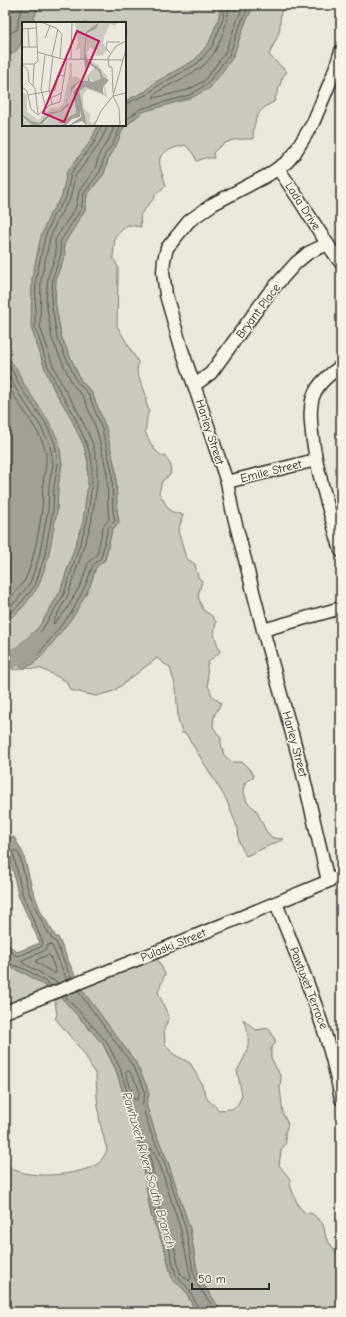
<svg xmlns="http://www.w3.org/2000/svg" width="346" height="1317" viewBox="0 0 346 1317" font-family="'Comic Neue',sans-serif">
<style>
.green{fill:#cbc8bf;stroke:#7b7a75}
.water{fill:#a29f98;stroke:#72716c}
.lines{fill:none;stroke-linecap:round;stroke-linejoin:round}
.shore{stroke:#5b5957;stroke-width:1}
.river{stroke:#a29f98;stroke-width:19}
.street-casing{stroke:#2b2b2b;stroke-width:15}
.street{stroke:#f7f3e8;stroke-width:12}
.labels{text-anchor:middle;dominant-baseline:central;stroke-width:3;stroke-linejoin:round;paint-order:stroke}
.street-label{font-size:12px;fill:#2b2b2b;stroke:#f7f3e8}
.water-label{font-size:13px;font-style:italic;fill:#555451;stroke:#f7f3e8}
.inset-river{fill:none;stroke:#a29f98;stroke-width:2}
.inset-road{fill:none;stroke:#9e9c96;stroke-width:1}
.view{fill:#c2185b;fill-opacity:0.15;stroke:#c2185b;stroke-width:2}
.inset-edge{fill:none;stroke:#2b2b2b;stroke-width:2}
</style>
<rect width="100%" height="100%" fill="#ebe7dd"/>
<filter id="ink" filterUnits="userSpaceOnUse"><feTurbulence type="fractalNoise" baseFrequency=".025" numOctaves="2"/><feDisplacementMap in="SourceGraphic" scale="8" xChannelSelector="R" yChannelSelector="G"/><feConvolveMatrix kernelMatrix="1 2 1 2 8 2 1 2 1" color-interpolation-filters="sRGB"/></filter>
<g filter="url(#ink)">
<!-- green -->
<path class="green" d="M39,5H220L219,18L209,43L195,60L154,83L146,91L125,101V23H32Z
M254,5H286C277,13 282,22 279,32C276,40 272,48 269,55L287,72L283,76L274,102C256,110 254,120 253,139C235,139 226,139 213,153L214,158H205L197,161L192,152L185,145C153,153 157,158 166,186L155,194V197L140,215L141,227L128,225L115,236L113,257L118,267V276L117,326L138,362L137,372L146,395V403L149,411C146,416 147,425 145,432C150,442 155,455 166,457L171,466L170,475L162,481L159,493L170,511L183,515L178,531L186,558L195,564L198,577L202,581L198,596L203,610L212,616L216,622L214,634L220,652L209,661L207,665L208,685L212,696L221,703L214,716L213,727L221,738V744L224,755L232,762H242L250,770L254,776L245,783L243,790L247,802L256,810L266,831L273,838L284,839L246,856L239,842L238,829L226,799L186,734L182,733L178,720L176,688L170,668L157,658L114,691L96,696L70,690L66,681L42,669L23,668L33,664L90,586L96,567L105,560L112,530L119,522L117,510L116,472L106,428L92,393L80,379L61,336L55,301L56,278L65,255L64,244L85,210L87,195L104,174L109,156L116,146L123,129L142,112L191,98L246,21Z
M23,42V125H98L91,141L67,172L62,196L50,214L31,327L44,366L54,390L69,414L84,446L88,462V484L83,522L60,592L39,627L16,648L17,661L22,669L13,670L9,655L5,653V623L24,606L57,511L58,486L62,464L16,368L5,354V58L10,55Z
M155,954L165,974L158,992L169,1018L164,1029L165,1044L173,1054L190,1063L201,1083L208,1100L219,1110L232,1109L238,1104L242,1095L237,1071C249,1050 252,1041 243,1019L256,1030L269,1028L276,1042L271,1049V1058L281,1077L280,1088L283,1114L288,1124L285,1133L286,1142L281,1151L279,1165L290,1179L291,1188L298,1205L304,1212L313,1214L323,1224L326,1238L341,1259V1312H221L214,1300L202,1283L197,1270L190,1229L168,1162L155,1132L146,1104L149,1094L80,987Z
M5,965L26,974L58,994L103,1044L116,1070L139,1145L151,1215L165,1250L172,1278L186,1292L196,1312H5V1163C20,1182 81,1176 99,1163C102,1160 105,1154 107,1150L100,1123L97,1097L96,1076L84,1053L55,1018L57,1015L54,995L18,1008L5,1001Z"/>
<!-- water -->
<path class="water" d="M5,5H39L32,23H23C23,41 23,49 5,58Z
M220,5H254L246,21L233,57L210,88L191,98L142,112L123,128L116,146L109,156L104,174L87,195L85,210L64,244L65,255L56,278L55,301L61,336L80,379L92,393L106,428L116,472L117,510L119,522L112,530L105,560L96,567L90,586L75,614L43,655L33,664L22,669L17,661L16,648L39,627L60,592L83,522L88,484V462L84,446L69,414L54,389L44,366L31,327L32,278L41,236L50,214L62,196L67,172L91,141L98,125H125V101L146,91L154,83L195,60L209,43L219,18Z
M5,354L16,368L25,386L48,420L59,442L62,464L58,486L57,511L48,559L38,587L24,606L5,623Z
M14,837L23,853L32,888L41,912L56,937H58L80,987L135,1061L146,1084L149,1094L146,1104L155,1132L168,1162L190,1229L197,1270L202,1283L214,1300L221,1312H196L186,1292L172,1278L165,1250L151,1215L139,1145L116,1070L103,1044L58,994L26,974L5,965V942L17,952L40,943L18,895L6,838Z"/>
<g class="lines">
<!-- shore -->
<path class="shore" d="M229,5C228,24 217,57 200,68C187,77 172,83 159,91L154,96V98L188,90L204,81L225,53L238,18L244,5
M5,40L12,32L18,29V19L23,5
M125,104L148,94L156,87L198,63L213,45L223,19L224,5
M125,121L140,109L190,95L207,84L229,55L242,20L250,5
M102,125L94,143L71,173L66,198L53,216L45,237L36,278L35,326L47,364L58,388L73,413L87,445L92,461V485L87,522L64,594L42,630L20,649L21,660L24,663L30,660L40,652L72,612L86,584L93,565L101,558L108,528L115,521L113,511L112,472L102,429L89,395L76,380L57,338L51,301L53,277L61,254L60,242L81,209L84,193L100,172L105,154L113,144L121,125
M107,125L106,130L98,146L75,176L70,199L58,218L50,238L41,279L40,326L52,363L62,385L77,410L92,442L97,462V485L91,524L68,595L53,622L54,624L67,609L82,582L88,563L97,555L103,527L109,519L108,511L107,473L97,431L84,398L72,383L52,339L46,301L48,277L56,254L55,240L76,207L79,191L95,169L100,152L108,141L115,125
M5,360L12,370L21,388L45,422L55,443L58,464L54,486L53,510L44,558L35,585L21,603L5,618
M5,369L17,391L40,425L50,445L53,464L49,485L48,510L39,557L30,583L17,600L5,611
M5,380C16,403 35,422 44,446C49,459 44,471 43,484C42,492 43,501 42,509C40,527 33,564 25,580C20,588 12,596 5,603
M39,639H41L42,641L36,649L29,655H26V651Z
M5,948L15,955L18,956L41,947L43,943L22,893L13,852L15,850L19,854L28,890L38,914L52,939L56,942L71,978
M48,955L50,956L56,972L55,974L36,962L37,960Z
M5,962L27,970L52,986
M58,983L23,963L22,960L44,951L48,945L51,944L59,961L67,980
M78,991L131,1063L143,1085L145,1094L142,1105L151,1133L165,1164L186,1230L193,1271L198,1285L216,1312
M65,996L106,1041L120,1068L142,1144L155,1214L169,1248L176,1275L189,1289L200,1312
M128,1071L130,1072C135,1081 143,1091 137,1100L134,1099L126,1073Z
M150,1148L152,1149L160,1165L181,1231L191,1278L189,1281L180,1273L174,1247L160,1213L149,1150Z"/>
<!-- river -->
<path class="river" d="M5,662L28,651L36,641"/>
<defs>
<path id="street" d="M278,169C301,199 318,233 341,263
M341,366C330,374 317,384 313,397C309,409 311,422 312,434C317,474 330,512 341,551
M195,385L211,373L268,294L296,263L308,253L327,244
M227,482L316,460
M263,630L341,608
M328,881L301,766L263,630L232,509L227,482L181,347L166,295L163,272L164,260L167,248L189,221L213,204L268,175L287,162L294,154L313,123L333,75L341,51
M276,903C301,967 329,1030 341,1099
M5,1012L161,950L341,876"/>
</defs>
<!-- street casing -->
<use href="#street" class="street-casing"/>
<!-- street -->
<use href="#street" class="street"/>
</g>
</g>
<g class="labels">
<!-- street labels -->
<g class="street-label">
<text transform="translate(303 206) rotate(57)">Lada Drive</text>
<text transform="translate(258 311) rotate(-53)">Bryant Place</text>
<text transform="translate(210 432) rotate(72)">Harley Street</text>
<text transform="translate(271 471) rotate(-14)">Emile Street</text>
<text transform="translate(295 744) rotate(75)">Harley Street</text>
<text transform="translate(173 945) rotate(-22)">Pulaski Street</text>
<text transform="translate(309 988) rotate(69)">Pawtuxet Terrace</text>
</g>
<!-- water labels -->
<g class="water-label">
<text transform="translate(149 1170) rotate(74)">Pawtuxet River South Branch</text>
</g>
</g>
<!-- overview -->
<g transform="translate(22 22)">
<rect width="104" height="104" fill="#ebe7dd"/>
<path d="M53,0H76L63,13V37H58V26L53,29L56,21ZM77,0H95L94,4L88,2L82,14L81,21L85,28L81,33L74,34L72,28L68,25L65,31V37L76,43L86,56L82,55L71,60L67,54V59L63,61L61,58L73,45L79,49L66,39L65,37L63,31L65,11L71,8ZM47,41H50V55L55,54L61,60L55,63L50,71L54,91L35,101H42L40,103L16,104L24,100L30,92L43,88L49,76L50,68L58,58L49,65L47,80L38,89L29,90L17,101L9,100L2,93L12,104H7V103L1,96L6,103L0,104V70L5,73V90L16,98L30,85L36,86L41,82L48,49ZM83,64L85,75L65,67L61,73V86L69,93L67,98L70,102L74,98L72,104H65L57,78V69L63,65L79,72L83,70L81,65Z" fill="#cbc8bf"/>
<path d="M77,0L74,7L65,11L63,31L66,39L75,45L78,50L66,41L63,48L62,31L64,10ZM67,53L68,59L71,60L82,55L87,58L81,65V72L63,65L57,69L65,104L60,99L46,104L59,95V88L58,95L50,97L43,104H38L43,101H35L54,91L51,70L60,59H66ZM58,58L50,68L46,84L39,90L30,92L20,102L12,104L0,94V92L9,99L17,101L29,90L38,89L47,80L49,65Z" fill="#a29f98"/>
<path class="inset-river" d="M77,47L81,59"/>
<path class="inset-road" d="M19,0L34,6L40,12L38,36M6,6L7,25M0,7L14,6M23,16L28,4M0,25H15M15,30L40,37L101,38M88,31L84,26L85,20H98M23,33L19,67L24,87M30,34L36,7M49,37L50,0M0,42H13L16,39L14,0M0,42L6,48L7,60L13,66L16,92M11,64L12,42M0,65L5,69L9,87L16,93L28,83L38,80L45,37M91,71L90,45H87L86,36L94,24L104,19M6,73L33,68L36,53L43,54M91,74L97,86L98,104M91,74L104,71M28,76L40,71M30,82L27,67L31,34M72,104L79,89L91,74L104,27"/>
<path class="view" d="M55,9L77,19L42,100L21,91Z"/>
<rect width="104" height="104" class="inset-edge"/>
</g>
<!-- margin -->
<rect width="346" height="1317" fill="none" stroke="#f7f3e8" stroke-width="20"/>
<rect x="10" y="10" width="326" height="1297" fill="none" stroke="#2b2b2b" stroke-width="1.5" filter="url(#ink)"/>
<!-- scale -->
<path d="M192 1283v6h77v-6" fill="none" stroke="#2b2b2b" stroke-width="2"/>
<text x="198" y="1283" font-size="12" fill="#2b2b2b" stroke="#f7f3e8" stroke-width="3" paint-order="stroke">50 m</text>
</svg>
